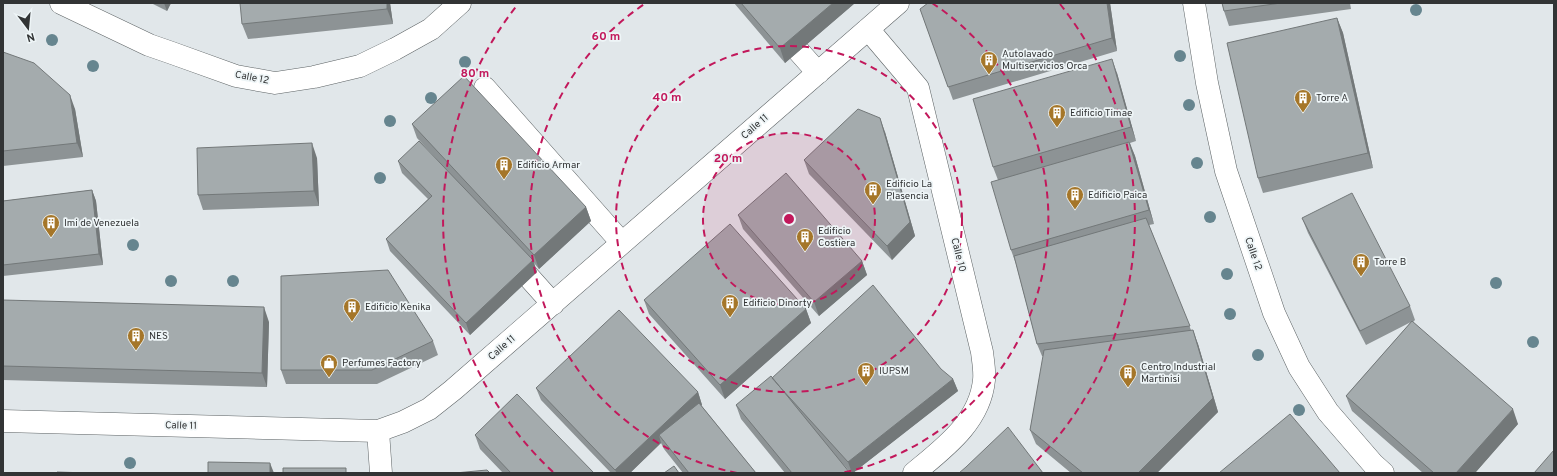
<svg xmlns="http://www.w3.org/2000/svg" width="1557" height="476" viewBox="0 0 1557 476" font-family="Overpass,sans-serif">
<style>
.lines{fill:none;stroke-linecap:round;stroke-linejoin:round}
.street-casing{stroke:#5d6365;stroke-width:23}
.street{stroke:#fff;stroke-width:22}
.tree{fill:#66858f}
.wall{fill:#8d9395}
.shaded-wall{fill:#737879}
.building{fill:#a4abad;stroke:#737879}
.ring{fill:none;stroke:#c2185b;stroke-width:2;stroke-dasharray:7 5}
.labels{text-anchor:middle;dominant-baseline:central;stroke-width:3.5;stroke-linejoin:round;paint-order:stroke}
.poi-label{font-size:10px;fill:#323435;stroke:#eef5f7;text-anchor:start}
.street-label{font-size:10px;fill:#323435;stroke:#eef5f7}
.centre{fill:#c2185b;stroke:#eef5f7;stroke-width:2}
.ring-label{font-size:12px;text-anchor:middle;font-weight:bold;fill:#c2185b;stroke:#eef5f7;stroke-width:3.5;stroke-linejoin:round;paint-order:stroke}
</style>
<rect width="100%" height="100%" fill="#e1e7ea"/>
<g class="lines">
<defs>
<path id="street" d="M61,3L149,45L172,53L236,76L275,83L314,77L360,66L395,49L431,29L460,3
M756,3L818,73
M1194,3L1207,83L1226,171L1274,313L1299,367L1328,412L1373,464L1383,473
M868,29L918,88L982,352C983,361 985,371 984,380C980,422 944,448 914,473
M485,88L622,243
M510,256L553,304
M3,421L378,431L403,422L429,409L453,390L898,3
M378,431L381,473"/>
</defs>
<!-- street casing -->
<use href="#street" class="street-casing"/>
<!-- street -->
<use href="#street" class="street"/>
</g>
<!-- trees -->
<g class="tree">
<circle cx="1416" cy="10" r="6"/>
<circle cx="52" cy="40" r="6"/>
<circle cx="1180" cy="56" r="6"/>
<circle cx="465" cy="62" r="6"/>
<circle cx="93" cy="66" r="6"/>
<circle cx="431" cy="98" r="6"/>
<circle cx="1189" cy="105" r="6"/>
<circle cx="390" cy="121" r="6"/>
<circle cx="1197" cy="163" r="6"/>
<circle cx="380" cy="178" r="6"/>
<circle cx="1210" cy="217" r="6"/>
<circle cx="133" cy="245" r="6"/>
<circle cx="1227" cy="274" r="6"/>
<circle cx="171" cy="281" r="6"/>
<circle cx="233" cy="281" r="6"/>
<circle cx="1496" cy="283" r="6"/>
<circle cx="1230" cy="314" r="6"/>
<circle cx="1533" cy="342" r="6"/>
<circle cx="1258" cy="355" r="6"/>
<circle cx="1299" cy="410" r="6"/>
<circle cx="130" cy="463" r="6"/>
</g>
<!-- wall -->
<path class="wall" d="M151,3H171L167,11Z
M390,3L393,24L248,39L242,24Z
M734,3H855L785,63Z
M1110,3L1117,51L953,100L920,9Z
M1222,3H1350L1351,9L1229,26L1224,11Z
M1337,18L1343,33L1373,168L1263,193L1258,178Z
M3,52L75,109L83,157L3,166Z
M1117,73L1136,141L1130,143L1135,156L1154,224L1149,225L1191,330L1198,344L1218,412L1157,473H1071L1036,444L1030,430L1044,356H1042L1037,344L1016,264L1011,250L998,180L993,167Z
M412,124L586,207L591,221L539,269L534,263L537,272L470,335L390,251L386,239L428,199L402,173L398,161L440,163L417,138Z
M885,132L915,236L892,260L809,174L804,160Z
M317,158L319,206L203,210L198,195Z
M92,190L96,201L103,265L3,276V201Z
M738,215L862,261L867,275L819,316L743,229Z
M1302,218L1410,306L1415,320L1413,322L1518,424L1475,473H1423L1352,411L1346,396L1411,322L1366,345L1308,233Z
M3,300L269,322L267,387L3,380Z
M644,300L806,309L811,323L725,399L649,314Z
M433,341L438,355L377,384H286L281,370Z
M772,378L953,379L958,391L853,473H851L842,463L850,473H785L741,419L736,405Z
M536,388L698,392L702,405H701L756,473H683L664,449L661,443L630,473H611L541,400Z
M475,435L594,473H503L480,449Z"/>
<!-- shaded-wall -->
<path class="shaded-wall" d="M164,3H171L167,11Z
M387,3H390L393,24L387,9Z
M833,3H855L785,63L780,48Z
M1107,3H1110L1117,51L1112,38Z
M1337,18L1343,33L1373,168L1368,153Z
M1112,59L1117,73L1136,141L1131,127Z
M70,95L75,109L83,157L77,143Z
M880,118L885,132L915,236L892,260L887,246Z
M1129,142L1135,156L1154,224L1149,210Z
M312,143L317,158L319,206L314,191Z
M92,190L96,201L103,265L99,254Z
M586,207L591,221L539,269L534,255Z
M533,260L537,272L470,335L466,323Z
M862,261L867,275L819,316L814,302Z
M264,307L269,322L267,387L262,373Z
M806,309L811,323L725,399L720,385Z
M1193,330L1198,344L1218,412L1157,473H1138Z
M953,379L958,391L853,473H852L848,462Z
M698,392L702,405L663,441L659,435L661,443L630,473H617L615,470Z
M1513,409L1518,424L1475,473H1456Z
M270,463L274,473H270Z"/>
<!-- building -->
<path class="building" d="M240,3H387V9L242,24Z
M741,3H833L780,48Z
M928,3H1107L1112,38L948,87L920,9Z
M1222,3H1281L1224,11Z
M1337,18L1368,153L1258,178L1227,43Z
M3,52L34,63L70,95L77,143L3,151Z
M1112,59L1131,127L993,167L973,99Z
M464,76L586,207L534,255L412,124Z
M858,109L880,118L910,222L887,246L804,160Z
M419,141L533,260L466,323L386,239L432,196L398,161Z
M1129,142L1149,210L1011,250L991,182Z
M312,143L314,191L198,195L197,148Z
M786,173L862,261L814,302L738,215Z
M92,190L99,254L3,265V201Z
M1352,193L1410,306L1360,331L1302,218Z
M1146,218L1190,326L1037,344L1014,256Z
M730,224L806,309L720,385L644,300Z
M388,270L433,341L372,370H281V276Z
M873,285L941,369L953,379L848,462L780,387L772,378Z
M3,300L264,307L262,373L3,366Z
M619,310L698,392L615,470L536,388Z
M1412,321L1513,409L1456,473H1434L1346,396Z
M1193,330L1213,398L1138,473H1083L1030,430L1044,350Z
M771,376L850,473H792L736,405Z
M517,394L594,473H511L475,435Z
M699,403L756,473H689L659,435Z
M1290,414L1340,473H1219Z
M1008,427L1043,473H959L966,467Z
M1554,450V473H1534Z
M208,462L270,463V473H208Z
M674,466L679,473H664Z
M283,468H346V473H283Z
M487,470L490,473H455Z
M57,472L88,473H57Z"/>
<!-- distance rings -->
<circle cx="789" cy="219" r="86" fill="#c2185b" fill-opacity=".12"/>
<g class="ring">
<circle cx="789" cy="219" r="86"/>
<circle cx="789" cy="219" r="173"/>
<path d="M737 473A259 259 0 0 1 646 3M932 3A259 259 0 0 1 841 473"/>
<path d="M553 472A346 346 0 0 1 518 4M1060 4A346 346 0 0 1 1025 472"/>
</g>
<!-- icons -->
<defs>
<symbol id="building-pin" viewBox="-11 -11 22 30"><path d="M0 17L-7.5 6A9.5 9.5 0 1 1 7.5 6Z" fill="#a57629" stroke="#eef5f7"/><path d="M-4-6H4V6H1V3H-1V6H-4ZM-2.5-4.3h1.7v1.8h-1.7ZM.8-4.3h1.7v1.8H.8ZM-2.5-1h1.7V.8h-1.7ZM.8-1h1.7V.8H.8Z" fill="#fff"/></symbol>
<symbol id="shop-pin" viewBox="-11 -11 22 30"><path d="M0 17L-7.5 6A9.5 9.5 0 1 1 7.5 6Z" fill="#a57629" stroke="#eef5f7"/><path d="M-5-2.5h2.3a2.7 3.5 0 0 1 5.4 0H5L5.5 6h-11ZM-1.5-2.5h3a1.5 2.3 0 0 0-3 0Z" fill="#fff"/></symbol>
</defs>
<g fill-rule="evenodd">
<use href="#building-pin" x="979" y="50" width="20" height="27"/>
<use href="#building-pin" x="1293" y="88" width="20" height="27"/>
<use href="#building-pin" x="1047" y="103" width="20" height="27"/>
<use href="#building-pin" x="494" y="155" width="20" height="27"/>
<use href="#building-pin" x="863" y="180" width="20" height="27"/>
<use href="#building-pin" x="1065" y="185" width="20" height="27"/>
<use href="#building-pin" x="41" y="213" width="20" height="27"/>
<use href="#building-pin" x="795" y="227" width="20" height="27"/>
<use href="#building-pin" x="1351" y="252" width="20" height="27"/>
<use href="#building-pin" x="720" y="293" width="20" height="27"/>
<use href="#building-pin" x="342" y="297" width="20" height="27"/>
<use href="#building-pin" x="126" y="326" width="20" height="27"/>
<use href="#shop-pin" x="319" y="353" width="20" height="27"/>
<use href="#building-pin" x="856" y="361" width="20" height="27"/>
<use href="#building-pin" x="1118" y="363" width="20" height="27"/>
</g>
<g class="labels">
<!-- poi labels -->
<g class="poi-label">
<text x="1002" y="54">Autolavado<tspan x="1002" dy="12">Multiservicios Orca</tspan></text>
<text x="1316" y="98">Torre A</text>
<text x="1070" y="113">Edificio Timae</text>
<text x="517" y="165">Edificio Armar</text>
<text x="886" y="184">Edificio La<tspan x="886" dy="12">Plasencia</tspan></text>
<text x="1088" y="195">Edificio Paica</text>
<text x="64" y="223">Imi de Venezuela</text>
<text x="818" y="231">Edificio<tspan x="818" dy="12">Costiera</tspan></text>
<text x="1374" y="262">Torre B</text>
<text x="743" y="303">Edificio Dinorty</text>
<text x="365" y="307">Edificio Kenika</text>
<text x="149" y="336">NES</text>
<text x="342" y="363">Perfumes Factory</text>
<text x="1141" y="367">Centro Industrial<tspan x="1141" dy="12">Martinisi</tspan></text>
<text x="879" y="371">IUPSM</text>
</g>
<!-- street labels -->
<g class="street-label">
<text transform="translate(252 78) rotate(11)">Calle 12</text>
<text transform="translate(755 127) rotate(-41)">Calle 11</text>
<text transform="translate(1253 254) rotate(71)">Calle 12</text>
<text transform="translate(958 255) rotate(76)">Calle 10</text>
<text transform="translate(502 348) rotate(-41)">Calle 11</text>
<text transform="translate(181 426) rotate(1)">Calle 11</text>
</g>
</g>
<circle cx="789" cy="219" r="6" class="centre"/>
<g class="ring-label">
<text x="606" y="40">60 m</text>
<text x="475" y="77">80 m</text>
<text x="667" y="101">40 m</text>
<text x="728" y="162">20 m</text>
</g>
<!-- border -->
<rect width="1557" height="476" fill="none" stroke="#323435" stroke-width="8"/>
<!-- north arrow -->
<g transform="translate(28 28) rotate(164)" stroke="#eef5f7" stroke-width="3" paint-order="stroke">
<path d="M0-3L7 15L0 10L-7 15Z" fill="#323435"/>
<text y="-6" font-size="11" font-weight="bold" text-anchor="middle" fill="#323435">N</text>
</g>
</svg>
